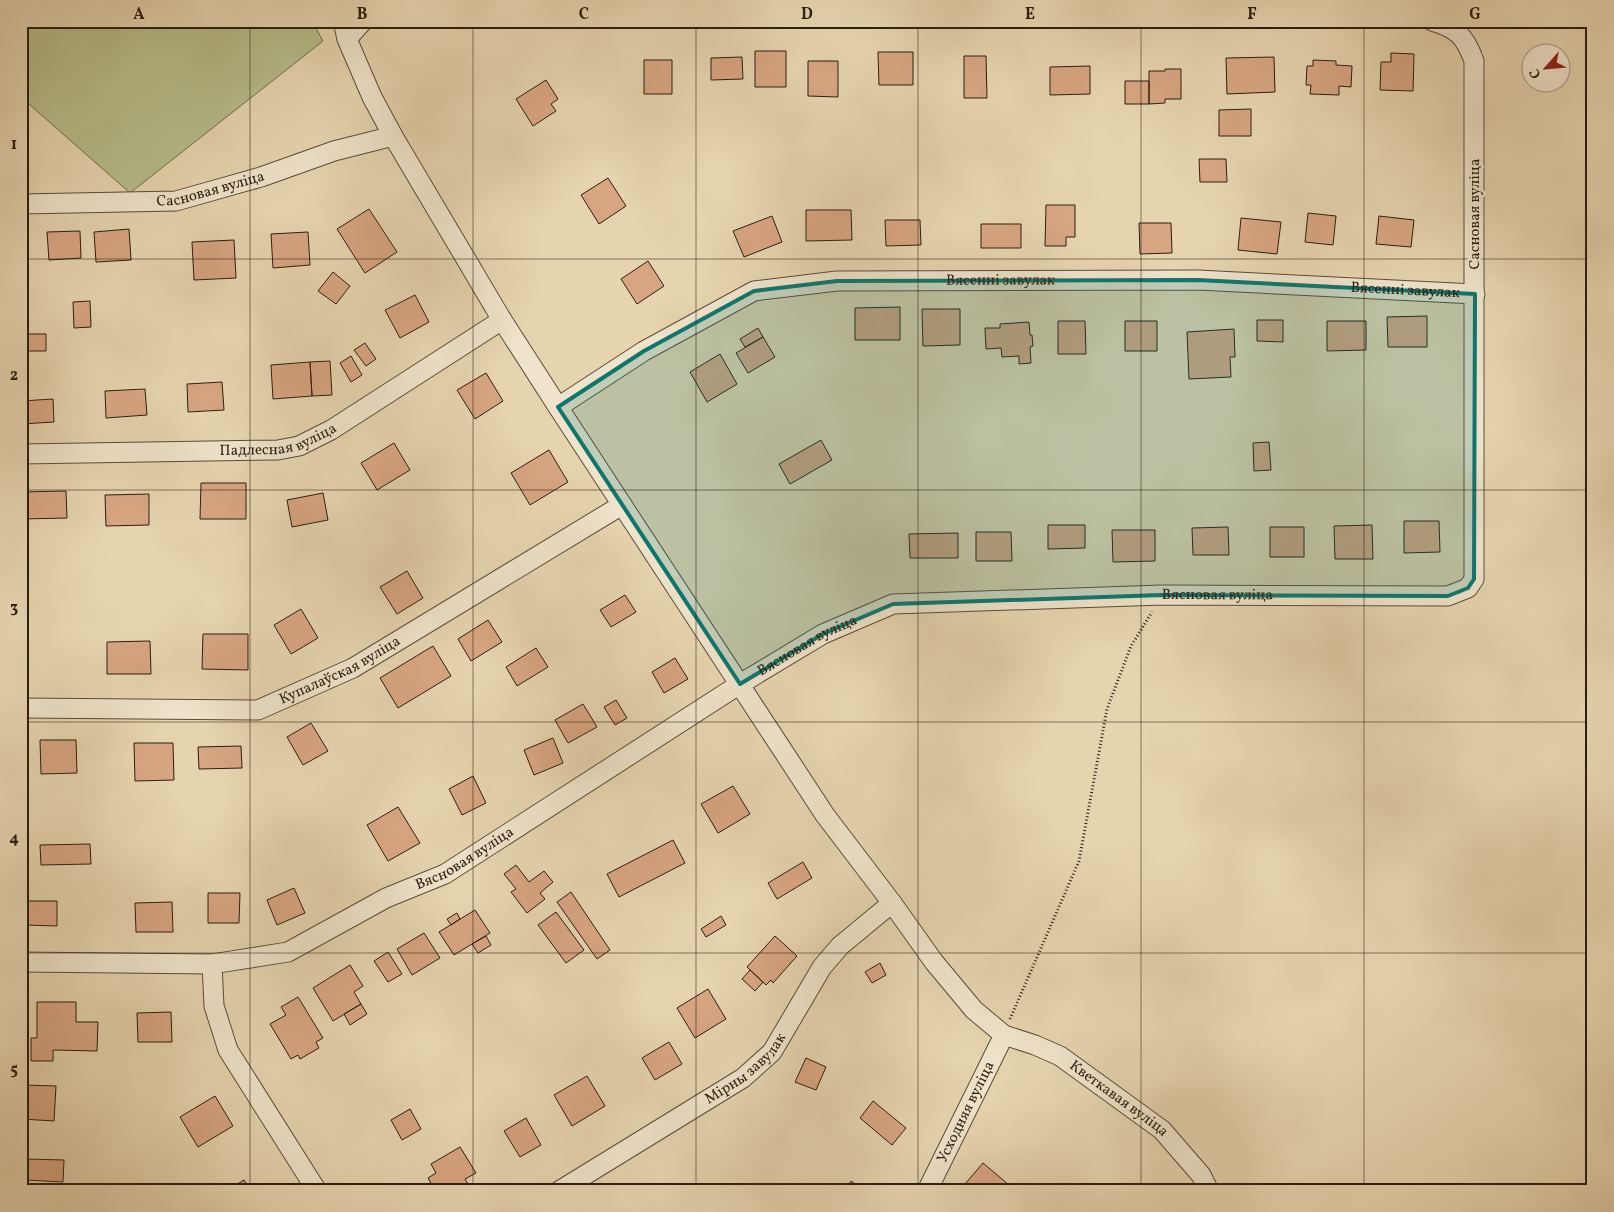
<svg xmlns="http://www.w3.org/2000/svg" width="1614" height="1212" viewBox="0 0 1614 1212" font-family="Vollkorn,serif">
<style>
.green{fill:#b6bc8a;stroke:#706d4e}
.building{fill:#d8a582;stroke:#2b1e11}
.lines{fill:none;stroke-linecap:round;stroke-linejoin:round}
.minor-casing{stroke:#5a4c38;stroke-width:21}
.path{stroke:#2b1e11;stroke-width:3;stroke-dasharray:1 2.5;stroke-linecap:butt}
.minor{stroke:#efe3cb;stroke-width:19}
.marked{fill:#0f766e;fill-opacity:0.2;stroke:#0f766e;stroke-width:4;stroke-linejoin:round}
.grid{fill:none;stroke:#2b1e11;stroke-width:1;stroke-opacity:0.55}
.labels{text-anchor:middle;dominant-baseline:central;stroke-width:5;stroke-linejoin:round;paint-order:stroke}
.street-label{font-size:15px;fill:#2b1e11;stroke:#efe3cb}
.neatline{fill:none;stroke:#2b1e11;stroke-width:2}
.grid-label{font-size:16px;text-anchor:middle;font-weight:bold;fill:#2b1e11}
</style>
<rect width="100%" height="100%" fill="#e6d4af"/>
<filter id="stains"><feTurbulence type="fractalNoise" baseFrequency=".004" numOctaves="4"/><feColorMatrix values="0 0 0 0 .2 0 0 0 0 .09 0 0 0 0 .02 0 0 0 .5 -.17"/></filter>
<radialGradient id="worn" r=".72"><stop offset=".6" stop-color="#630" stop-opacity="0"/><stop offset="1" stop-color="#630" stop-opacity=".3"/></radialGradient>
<!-- green -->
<path class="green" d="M21,21H312L323,41L130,193L21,97Z"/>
<!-- building -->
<path class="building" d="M755,51H786V87H755Z
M878,52H913V85H879Z
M1391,53L1414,54L1413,91L1380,90L1381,62H1391Z
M964,56H986L987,98H964Z
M742,57L743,79L711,80V58Z
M1274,57L1275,92L1227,94L1226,58Z
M644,60H672V94H644Z
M1313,60L1336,61V65L1352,66L1351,87L1339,86V95L1310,94L1311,85H1306L1307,66H1313Z
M808,61H838V97L808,96Z
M1090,66V94L1050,95V67Z
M1165,69H1181V99H1165V103L1149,104V71H1165Z
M546,80L558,99L551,104L556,111L533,126L516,99Z
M1125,81H1149V104H1125Z
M1251,109V136H1219V110Z
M1199,159H1226L1227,182H1200Z
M608,178L626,206L599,224L581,195Z
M1046,205H1075V237H1066V246H1045Z
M369,209L397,252L365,273L337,229Z
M806,210H851L852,240L806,241Z
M1308,213L1336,216L1333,245L1305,242Z
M772,216L782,242L744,257L733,231Z
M1379,216L1414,220L1411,247L1376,244Z
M1241,218L1281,222L1277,254L1238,250Z
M885,220H920L921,245L886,246Z
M1139,223H1171L1172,253L1140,254Z
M981,224H1021V248H981Z
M129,229L131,260L96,262L94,232Z
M80,231L81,258L49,260L47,232Z
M308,232L310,265L273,268L271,234Z
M234,240L236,278L194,280L192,242Z
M648,261L664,286L637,304L621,279Z
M333,272L350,286L336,304L318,291Z
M415,295L429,322L400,338L385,310Z
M90,301L91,327L74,328L73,302Z
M900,307V340H855V308Z
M922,309H960V345L923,346Z
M1427,316V347H1388L1387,317Z
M1257,320H1283V342L1257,341Z
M1058,321H1085L1086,354H1058Z
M1125,321H1157V351H1125Z
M1327,321H1366V350L1327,351Z
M1029,322L1030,335H1032L1033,346L1030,347L1031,363L1019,364V356L1002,357L1001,348L986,349L985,328H1000V324Z
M758,328L763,337L745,347L740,339Z
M1234,329L1235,357H1230L1231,377L1189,379L1187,332Z
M21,334H46V351H21Z
M763,337L775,357L748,373L736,353Z
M365,343L376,359L366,366L354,350Z
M720,354L737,384L707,402L690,372Z
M351,356L362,375L351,382L340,363Z
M330,361L332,395L312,396L310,362Z
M310,362L312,396L273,399L271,365Z
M486,373L503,401L475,419L457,390Z
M222,382L224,410L188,412L187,384Z
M145,389L147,415L106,418L105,391Z
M53,399L54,422L21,424V401Z
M821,440L832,460L790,484L779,464Z
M1269,442L1271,470L1254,471L1253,443Z
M394,443L410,470L377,490L361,463Z
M549,450L568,482L530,505L511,473Z
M201,483H246V519H200Z
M66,491L67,518L21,519V492Z
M323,493L328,520L292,527L287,500Z
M149,494V525L106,526L105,495Z
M1404,521H1439L1440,552L1404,553Z
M1048,525H1085V548L1048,549Z
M1372,525L1373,559H1335L1334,526Z
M1228,527L1229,555H1193L1192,528Z
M1270,527H1304V557H1270Z
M1112,530H1155V561L1113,562Z
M976,532H1011L1012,561H976Z
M958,533V558H910L909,534Z
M407,571L423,598L397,614L380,587Z
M625,595L636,612L611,627L600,610Z
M301,609L318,638L291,654L274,625Z
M488,620L502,642L471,661L458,639Z
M203,634H248V670L202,669Z
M150,641L151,674H107V642Z
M433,646L451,676L398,708L380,678Z
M536,648L548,667L517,686L506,667Z
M675,658L688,679L664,693L652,672Z
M616,700L627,718L615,725L604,707Z
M583,704L597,727L568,743L555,720Z
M311,723L328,751L303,765L287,737Z
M553,738L563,763L534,775L524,750Z
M40,740H76L77,773L41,774Z
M134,743H173L174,780L135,781Z
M241,746L242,768L199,769L198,747Z
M473,776L486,803L462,815L449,789Z
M733,786L750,814L718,833L701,804Z
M398,807L420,843L388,861L367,825Z
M673,840L685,863L619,897L607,874Z
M90,844L91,864L41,865L40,845Z
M803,862L812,878L777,899L768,883Z
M516,865L529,882L544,871L553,882L540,893L545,899L527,913L511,892L516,889L504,874Z
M294,888L305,913L277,925L267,900Z
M571,892L610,950L597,959L557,902Z
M208,893H240L239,923H208Z
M25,901H57V926L25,925Z
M172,902L173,932H136L135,903Z
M475,910L490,933L454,955L439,932Z
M556,912L584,950L566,963L538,925Z
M457,913L460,919L451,925L447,919Z
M721,916L726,925L706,937L701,929Z
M424,933L440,958L412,975L397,949Z
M486,936L491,945L478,953L472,944Z
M775,936L797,956L773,983L771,980L766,985L747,967Z
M388,952L402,974L388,982L374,961Z
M880,963L886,975L872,983L865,972Z
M350,965L363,986L354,992L361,1004L333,1021L313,988Z
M750,970L763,982L755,991L742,979Z
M708,989L726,1019L695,1038L677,1008Z
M298,997L323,1038L316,1042L319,1048L300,1059L298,1055L291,1059L270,1024L286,1015L281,1007Z
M37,1002H76V1022H98L97,1051L53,1050V1061H31V1038H37Z
M361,1004L367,1014L350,1025L344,1014Z
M171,1012L172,1042H138L137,1013Z
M669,1042L682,1064L655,1080L642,1058Z
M806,1058L826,1067L816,1090L795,1082Z
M587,1076L605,1106L572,1126L554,1095Z
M23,1085L56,1086L54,1121L22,1119Z
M215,1096L233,1126L198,1147L180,1117Z
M873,1101L906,1128L892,1145L860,1118Z
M410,1109L421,1129L402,1140L391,1120Z
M526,1118L541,1145L520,1157L504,1131Z
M460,1147L476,1173L465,1179L471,1189L468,1191H435L428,1178L436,1173L431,1164Z
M26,1159L64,1160L63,1182L25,1180Z
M983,1163L1009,1185L1004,1191H959Z
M244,1180L251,1191H226Z
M851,1181L865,1191H845Z
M400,1185L403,1191H390Z
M658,1185L664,1189L669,1186L672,1191H648Z"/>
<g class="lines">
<defs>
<g id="minor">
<path id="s1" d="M343,21L347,39L372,97L393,136L502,320L558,407L825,815L892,903L934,962L974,1010L1004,1035L1035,1045L1060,1056L1162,1130L1201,1175L1209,1191"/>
<path d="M347,39L363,21"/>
<path id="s2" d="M21,204L176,201L261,177L334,151L393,136"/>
<path id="s3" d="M558,407L644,351L754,291L837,281L1198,280L1475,294"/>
<path id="s4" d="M21,454L278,450L299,446L331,430L502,320"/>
<path id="s5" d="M21,708L258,710L353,668L622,505"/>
<path id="s6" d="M21,962L212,964L288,952L386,898L445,874L740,684L823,634L893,604L1162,595L1448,596L1468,588L1474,579V61C1465,36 1458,29 1432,21"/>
<path d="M212,964L214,1006L228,1050L317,1191"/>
<path id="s7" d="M559,1191L743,1078L772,1052L822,967L840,946L892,903"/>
<path id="s8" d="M927,1191L1004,1035"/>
</g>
</defs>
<!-- minor casing -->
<use href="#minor" class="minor-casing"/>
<!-- path -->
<path class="path" d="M1010,1019L1079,861L1107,709L1131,646L1152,612"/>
<!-- minor -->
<use href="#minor" class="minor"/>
</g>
<!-- marked area -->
<path class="marked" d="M1198,280L1475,294L1474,579L1468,588L1448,596L1162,595L893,604L823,634L740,684L558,407L644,351L754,291L837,281Z"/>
<!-- grid -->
<path class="grid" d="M250,21V1191M473,21V1191M696,21V1191M918,21V1191M1141,21V1191M1364,21V1191M21,259H1593M21,490H1593M21,722H1593M21,953H1593"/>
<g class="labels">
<!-- street labels -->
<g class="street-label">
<text stroke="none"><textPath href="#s2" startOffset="191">Сасновая вуліца</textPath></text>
<text transform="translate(1475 214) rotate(-90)">Сасновая вуліца</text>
<text stroke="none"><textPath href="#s3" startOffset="475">Вясенні завулак</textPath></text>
<text stroke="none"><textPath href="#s3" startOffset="880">Вясенні завулак</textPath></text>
<text stroke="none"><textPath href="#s4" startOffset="259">Падлесная вуліца</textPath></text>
<text stroke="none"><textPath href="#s6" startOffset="1292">Вясновая вуліца</textPath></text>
<text stroke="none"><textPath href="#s6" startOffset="872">Вясновая вуліца</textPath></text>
<text stroke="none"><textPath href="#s5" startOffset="328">Купалаўская вуліца</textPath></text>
<text stroke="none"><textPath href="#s6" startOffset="468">Вясновая вуліца</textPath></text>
<text stroke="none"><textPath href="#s7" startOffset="224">Мірны завулак</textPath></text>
<text stroke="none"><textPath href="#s1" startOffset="1348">Кветкавая вуліца</textPath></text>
<text stroke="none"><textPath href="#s8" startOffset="88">Усходняя вуліца</textPath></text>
</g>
</g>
<!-- margin -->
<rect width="1614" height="1212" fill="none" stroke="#e6d4af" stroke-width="55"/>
<!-- north arrow -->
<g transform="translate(1546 68) rotate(243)"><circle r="24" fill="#efe3cb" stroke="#a19481"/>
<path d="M0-4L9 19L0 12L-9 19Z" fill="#8f2418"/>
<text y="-8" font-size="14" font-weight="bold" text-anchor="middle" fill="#2b1e11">С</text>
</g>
<rect x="28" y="28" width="1558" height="1156" class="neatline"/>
<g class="grid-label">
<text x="139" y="19">A</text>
<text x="362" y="19">B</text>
<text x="584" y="19">C</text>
<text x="807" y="19">D</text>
<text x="1030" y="19">E</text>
<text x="1252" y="19">F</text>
<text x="1475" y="19">G</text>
<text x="14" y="149">1</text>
<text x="14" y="380">2</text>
<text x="14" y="612">3</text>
<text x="14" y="843">4</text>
<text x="14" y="1074">5</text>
</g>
<rect width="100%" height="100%" filter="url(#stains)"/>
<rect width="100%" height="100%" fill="url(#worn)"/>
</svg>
